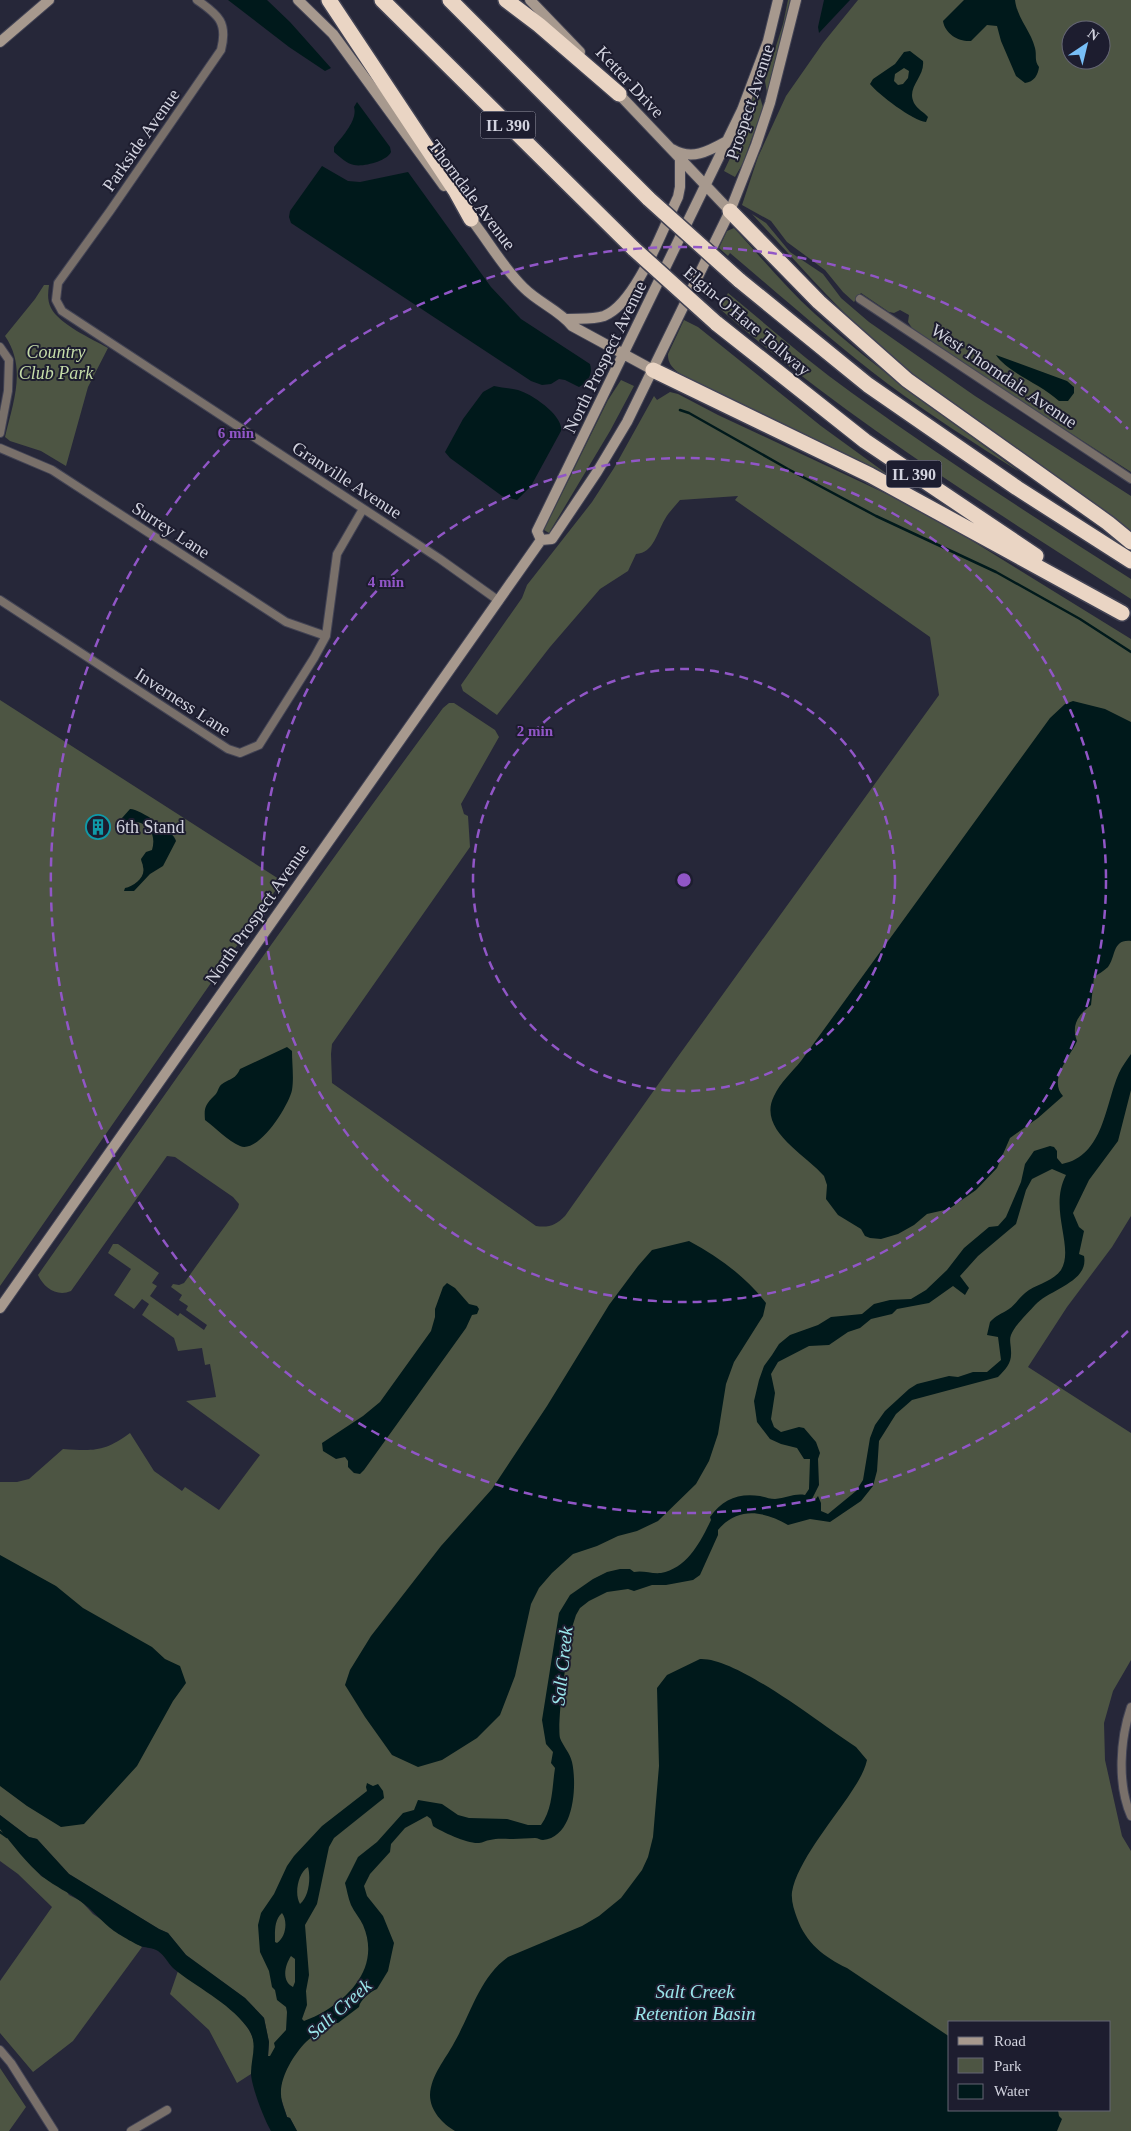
<svg xmlns="http://www.w3.org/2000/svg" width="1131" height="2131" viewBox="0 0 1131 2131" font-family="'Times New Roman',serif">
<style>
.green{fill:#4d5543;fill-rule:evenodd}
.water{fill:#00191b;fill-rule:evenodd}
.lines{fill:none;stroke-linecap:round;stroke-linejoin:round}
.stream{stroke:#00191b;stroke-width:2.5}
.street-casing{stroke:#424354;stroke-width:10}
.secondary-casing{stroke:#424354;stroke-width:12}
.highway-casing{stroke:#424354;stroke-width:18}
.street{stroke:#79706a;stroke-width:8}
.secondary{stroke:#a7998e;stroke-width:10}
.highway{stroke:#ead5c4;stroke-width:15}
.highway-bridge-casing{stroke:#424354;stroke-width:18;stroke-linecap:butt}
.highway-bridge{stroke:#ead5c4;stroke-width:15}
.ring{fill:none;stroke:#9156c7;stroke-width:2.5;stroke-dasharray:9 6}
.labels{text-anchor:middle;dominant-baseline:central;stroke-width:4;stroke-linejoin:round;paint-order:stroke}
.shield{fill:#1d1d2f;stroke:#9c9caa;stroke-width:1}
.shield-label{font-size:16px;font-weight:bold;fill:#d2d3df}
.street-label{font-size:18px;fill:#d2d3df;stroke:#1d1d2f}
.park-label{font-size:18px;font-style:italic;fill:#c5dca8;stroke:#1d1d2f}
.poi-label{font-size:18px;fill:#d2d3df;stroke:#1d1d2f;text-anchor:start}
.water-label{font-size:19px;font-style:italic;fill:#9ae6eb;stroke:#1d1d2f}
.centre{fill:#9156c7;stroke:#1d1d2f;stroke-width:2.5}
.ring-label{font-size:15px;text-anchor:middle;font-weight:bold;fill:#9156c7;stroke:#1d1d2f;stroke-width:4;stroke-linejoin:round;paint-order:stroke}
</style>
<rect width="100%" height="100%" fill="#262739"/>
<!-- green -->
<path class="green" d="M788,0H790L767,93L765,81L783,24Z
M858,0H1131V472L996,385L912,328L908,322L909,315L900,310L894,313L889,312L861,293L854,302L843,292L825,270L787,242L771,221L742,205L758,157L786,96L823,43ZM1071,30H1101V60H1071Z
M755,91H758L763,107L743,163L735,177L724,171L742,133Z
M752,214L766,223L790,252L823,274L841,298L869,322L975,396L1131,496V534C1051,476 965,420 890,355C840,313 797,262 752,214Z
M734,228C761,257 786,288 815,314C879,372 952,421 1021,473C976,444 931,416 888,384C833,342 782,297 730,253L728,256L719,248L727,231Z
M44,285H49C48,293 47,300 51,308C59,324 92,339 108,348L88,387L66,466L41,451L10,441L5,437C13,403 27,368 5,336L35,299Z
M728,293C769,327 809,362 852,393C943,459 1037,519 1131,579V599C990,508 846,419 720,309Z
M684,320L698,327L821,426L887,474L886,476L693,382C683,375 667,369 668,354Z
M621,380L634,386L610,431L549,533L544,530L608,400Z
M670,392L678,394L718,415L893,497L966,537L1131,639V1216L1112,1247L1067,1307L1028,1367L1131,1433V1660L1113,1691L1104,1723L1105,1760L1122,1836L1131,1851V2131H297L290,2118L287,2117L268,2057L269,2042L264,2018L245,1998L186,1955L168,1933L159,1929L69,1874L37,1839L29,1837L0,1815V1482H17L29,1479L63,1449C94,1451 104,1452 130,1433L154,1471L182,1491L185,1487L219,1510L260,1455L186,1401L216,1397L210,1364L205,1365L202,1348L178,1351L174,1338L142,1315L149,1304L142,1299L134,1309L114,1295L131,1269L108,1253L113,1244H118L159,1273L152,1283L157,1286L150,1296L178,1316L180,1313L204,1330L207,1325L186,1310L188,1306L179,1300L182,1295L171,1287L173,1284L179,1285L184,1283L238,1208L239,1204L233,1197L175,1157L167,1156L71,1291C57,1297 44,1288 38,1275C171,1085 305,895 443,708L449,703H454L495,730L499,737L461,804L464,814L468,816L470,847L332,1044L331,1054L332,1083L536,1226C549,1228 556,1225 565,1216L674,1062L939,695L930,637L735,500L738,496L680,500C675,506 669,512 665,519C657,532 654,553 636,554L628,571L600,589L550,647L497,715L463,691L461,685L522,598L527,585L592,502L614,468L654,396L657,400ZM950,2022H1110V2110H950Z
M0,700L282,881L0,1286Z
M0,1829L41,1876L65,1889L69,1895L81,1901L93,1914L142,1947L73,2041L33,2072L0,2033V1981L52,1907L18,1874L0,1861Z
M178,1971C199,1986 250,2015 254,2043C256,2053 253,2064 251,2074L237,2083L209,2030L170,1994Z
M0,2068L26,2107L9,2131H0Z"/>
<!-- water -->
<path class="water" d="M228,0H267L290,22L331,68L325,71L289,47Z
M824,0H850L819,33L818,27Z
M964,0H1015C1017,18 1031,31 1035,48C1037,56 1034,60 1039,67C1038,75 1034,82 1025,83L1016,76L1001,41L997,26L987,25L971,41C959,42 945,34 943,21Z
M910,51L923,61C925,77 906,87 914,103C917,109 924,112 928,117L926,122C913,121 878,94 870,84L873,79L895,64L904,52ZM904,68L909,71L908,78L903,84L898,85L894,81L895,74Z
M357,102L390,147L391,152C387,161 364,167 354,165C347,164 340,157 334,152V147C342,137 358,120 354,107Z
M322,166L348,181L360,182L408,172L491,287L521,319L590,364C593,374 588,382 579,387L565,380L559,379L551,384L542,385L531,381L291,223L289,217L290,211Z
M996,355L1067,381L1074,387V393L1068,401H1059C1041,384 1008,373 996,355Z
M494,386C502,388 510,388 518,390C532,394 564,416 561,431L531,486L517,500L502,496L450,458L445,452L463,419L483,392Z
M1073,701L1105,709L1131,722V941C1112,939 1116,957 1108,967C1104,971 1098,974 1094,977L1091,1005C1078,1015 1071,1025 1077,1041C1070,1057 1048,1080 1063,1096L1038,1118L1010,1138L997,1168L976,1190L949,1209L927,1214L914,1225L898,1234L881,1239L870,1238L865,1236L861,1229L838,1215L826,1199L827,1185L824,1176C805,1154 757,1130 774,1096C780,1083 792,1072 801,1061L1050,718L1065,704Z
M130,809C138,808 175,832 176,841L163,866L150,874L134,891H124L125,888C134,886 146,877 143,867C143,864 141,861 141,859L146,852L152,850C156,837 151,825 137,822L128,827L123,826L122,818Z
M287,1047L292,1051C292,1063 294,1078 292,1090C289,1105 259,1154 240,1146C228,1141 216,1128 205,1120C204,1108 205,1105 214,1096C217,1094 218,1089 220,1086C228,1078 235,1081 240,1069Z
M1131,1054V1090L1118,1141L1089,1180L1073,1213L1079,1227L1084,1231L1079,1254L1084,1256C1089,1282 1050,1289 1035,1305C1028,1313 1015,1325 1011,1335C1009,1340 1011,1345 1011,1351C1012,1363 1006,1369 998,1377L912,1400L896,1414L879,1441L877,1471L873,1486L861,1501L830,1522L810,1519L788,1525C764,1511 738,1506 718,1530V1535L700,1575L693,1580L666,1585H652L634,1591L628,1589L607,1592L589,1601L580,1608L576,1615L569,1637L572,1644C565,1654 557,1726 560,1738C563,1746 570,1753 572,1762C577,1784 575,1837 543,1840C540,1840 538,1838 535,1838C528,1838 520,1839 513,1839C505,1839 497,1838 490,1840C486,1840 483,1843 479,1843C468,1844 442,1832 433,1826L431,1819L427,1816L405,1828L391,1844L390,1852L370,1874L364,1886L367,1896L383,1916L394,1943L388,1971L377,1989C370,1992 360,2000 359,2007L338,2023L327,2024C322,2033 313,2035 306,2042C294,2054 280,2077 281,2094C281,2102 285,2110 287,2117L290,2118L297,2131H271C264,2119 252,2088 251,2074C251,2056 259,2043 247,2027C227,2001 197,1988 173,1968C168,1963 165,1956 158,1951C153,1948 149,1948 144,1947C138,1946 120,1935 114,1931C102,1922 92,1909 80,1901C68,1892 56,1887 43,1877C27,1864 13,1845 0,1829V1815L29,1837L37,1839L69,1874L159,1929L168,1933L186,1955L245,1998L264,2018L269,2042L268,2056H270L275,2047L274,2043L286,2030L287,2012L286,2007L277,2000L275,1990L272,1987L269,1971L260,1952L258,1925L261,1913L274,1894L287,1866L294,1856L322,1826L367,1791L366,1787L367,1783L373,1786L378,1784L383,1791L384,1798L334,1838L329,1847L317,1904L305,1925L309,1975L306,1991L307,2005L302,2019L304,2021C311,2018 319,2015 325,2011C356,1992 379,1962 363,1925C360,1918 354,1912 351,1905C348,1898 347,1890 345,1883L358,1857L377,1842L403,1813L414,1810L418,1800L442,1804L458,1815L469,1818L507,1819L528,1825H541C553,1809 552,1787 555,1768L551,1763L553,1752L546,1744L542,1720L559,1613L570,1595L593,1579L607,1572L620,1569H630L634,1572C643,1570 651,1574 661,1573C687,1568 700,1543 711,1520L710,1517C723,1499 738,1493 760,1496C765,1497 770,1499 775,1499C786,1498 795,1493 805,1495L809,1489L810,1459H804L797,1448L781,1444L770,1439L757,1422L754,1401L759,1380L764,1366L772,1355L779,1344L790,1335L818,1325L831,1317L862,1314L874,1304L890,1300L911,1299L926,1290L947,1270L964,1248L989,1227L998,1226L1006,1217L1021,1182L1025,1164L1034,1151L1050,1146L1054,1147L1057,1151V1158L1062,1164C1104,1156 1105,1104 1119,1073C1122,1066 1127,1060 1131,1054ZM1052,1169L1066,1175C1048,1209 1075,1247 1061,1270C1054,1280 1039,1284 1029,1290C1021,1295 1016,1304 1009,1309C1003,1313 995,1316 990,1322L987,1335L998,1337L1001,1360L987,1372H973L958,1377L949,1376L917,1384L909,1389L885,1411L875,1425L870,1438L863,1480L856,1491L828,1514L821,1511V1503L818,1496L815,1500L812,1499L819,1485L818,1459L820,1453L816,1442L804,1428L799,1427L781,1432L774,1427L771,1419L775,1393L771,1374L778,1362L809,1346L829,1345L848,1332L860,1328L871,1319L892,1314L897,1309L929,1303L953,1286L965,1295L969,1288L960,1276L978,1256L1016,1224L1026,1190L1032,1179ZM308,1867C311,1878 309,1897 300,1904C294,1894 298,1873 308,1867ZM282,1913C288,1921 286,1937 277,1943L275,1942C275,1932 274,1920 282,1913ZM291,1956L295,1959V1982L293,1987C281,1981 285,1965 291,1956Z
M689,1241C719,1257 745,1276 766,1303L763,1316L734,1362L726,1384L718,1434L709,1461L696,1484L658,1521L637,1531L618,1536L597,1546L573,1554L552,1573L539,1588L531,1604L515,1676L500,1715L477,1738L442,1760L418,1767L392,1755L365,1717L345,1685L350,1670L371,1636L441,1546L492,1489L547,1406L609,1305L638,1266L652,1250Z
M447,1283L455,1288L469,1304L477,1306L479,1309L477,1314L472,1315L466,1328L364,1470L360,1474L354,1473L348,1467V1461L345,1457L336,1459L323,1451L322,1443L363,1416L380,1402L431,1331L435,1317V1309L443,1287Z
M0,1555L56,1586L83,1608L152,1647L165,1659L180,1666L186,1683L173,1701L137,1766L84,1824L61,1827L27,1806L0,1786Z
M700,1659C737,1657 822,1725 856,1747L867,1760C864,1774 855,1786 848,1797C831,1822 797,1863 792,1892C791,1901 794,1910 797,1918C806,1943 824,1957 847,1968L950,2037V2110H1058L1059,2116L1062,2119L1057,2131H455C443,2124 430,2111 430,2095C431,2075 445,2060 454,2043C471,2014 479,1978 508,1957L582,1926L599,1916L621,1898L642,1870L648,1857L653,1837L659,1766L657,1688L667,1675Z"/>
<g class="lines">
<!-- stream -->
<path class="stream" d="M680,410L689,413L788,469L876,516L996,572L1080,619L1131,652
M0,1832L7,1837"/>
<defs>
<path id="street" d="M197,0C219,15 228,23 221,50L110,211L58,283L56,300L62,311L440,559L499,601
M860,299L1131,479
M0,347L9,360L8,391L0,433
M0,448L52,470L286,622L326,636
M0,600L228,749L240,753L259,745L314,658L326,636L337,554L363,509
M1131,1707C1120,1739 1117,1784 1131,1816
M0,2050L11,2063L54,2131
M131,2131L167,2110"/>
<path id="secondary" d="M298,0L333,34L444,186
M530,0L580,52
M0,42L49,0
M615,90L730,211
M672,149C692,161 709,151 727,141
M467,214C487,238 502,267 524,288C539,303 559,310 572,326L653,370
M566,319C578,318 592,320 604,316C636,304 663,228 678,197L680,187V160
M541,540L537,531L742,110L768,41L778,0
M0,1308L541,540L552,539L597,472L627,422L730,211L756,145L770,103L796,0"/>
<path id="highway" d="M329,0L455,190L471,219
M382,0L634,249
M450,0L649,199
M506,0L539,25L619,94
M730,211L819,302L907,380L1108,523L1131,542
M739,280L868,385L1017,488L1131,561
M716,323L865,441L1036,556
M653,370L870,475L1122,613"/>
</defs>
<!-- street casing -->
<use href="#street" class="street-casing"/>
<!-- secondary casing -->
<use href="#secondary" class="secondary-casing"/>
<!-- highway casing -->
<use href="#highway" class="highway-casing"/>
<!-- street -->
<use href="#street" class="street"/>
<!-- secondary -->
<use href="#secondary" class="secondary"/>
<!-- highway -->
<use href="#highway" class="highway"/>
<defs>
<path id="highway-bridge" d="M649,199L739,280
M634,249L716,323"/>
</defs>
<!-- highway-bridge casing -->
<use href="#highway-bridge" class="highway-bridge-casing"/>
<!-- highway-bridge -->
<use href="#highway-bridge" class="highway-bridge"/>
</g>
<!-- distance rings -->
<g class="ring">
<circle cx="684" cy="880" r="211"/>
<circle cx="684" cy="880" r="422"/>
<path d="M1128 1331A633 633 0 1 1 1128 429"/>
</g>
<!-- icons -->
<defs>
<symbol id="building-ring" viewBox="-11 -11 22 22"><circle r="9.5" fill="#1d1d2f" stroke="#0f9aa8" stroke-width="1.5"/><path d="M-4-6H4V6H1V3H-1V6H-4ZM-2.5-4.3h1.7v1.8h-1.7ZM.8-4.3h1.7v1.8H.8ZM-2.5-1h1.7V.8h-1.7ZM.8-1h1.7V.8H.8Z" fill="#0f9aa8"/></symbol>
</defs>
<g fill-rule="evenodd">
<use href="#building-ring" x="84" y="813" width="28" height="28"/>
</g>
<g class="labels">
<!-- shield labels -->
<g class="shield">
<rect x="480.5" y="111.5" width="55" height="27" rx="4"/>
<rect x="886.5" y="460.5" width="55" height="27" rx="4"/>
</g>
<g class="shield-label">
<text x="508" y="125">IL 390</text>
<text x="914" y="474">IL 390</text>
</g>
<!-- street labels -->
<g class="street-label">
<text transform="translate(630 82) rotate(47)">Ketter Drive</text>
<text transform="translate(750 102) rotate(-72)">Prospect Avenue</text>
<text transform="translate(141 140) rotate(-55)">Parkside Avenue</text>
<text transform="translate(472 195) rotate(53)">Thorndale Avenue</text>
<text transform="translate(747 321) rotate(40)">Elgin-O'Hare Tollway</text>
<text transform="translate(605 357) rotate(-64)">North Prospect Avenue</text>
<text transform="translate(1004 376) rotate(34)">West Thorndale Avenue</text>
<text transform="translate(347 480) rotate(33)">Granville Avenue</text>
<text transform="translate(171 530) rotate(33)">Surrey Lane</text>
<text transform="translate(183 702) rotate(33)">Inverness Lane</text>
<text transform="translate(257 914) rotate(-55)">North Prospect Avenue</text>
</g>
<!-- park labels -->
<g class="park-label">
<text x="56" y="352">Country<tspan x="56" dy="21">Club Park</tspan></text>
</g>
<!-- poi labels -->
<g class="poi-label">
<text x="116" y="827">6th Stand</text>
</g>
<!-- water labels -->
<g class="water-label">
<text transform="translate(562 1666) rotate(-84)">Salt Creek</text>
<text x="695" y="1991">Salt Creek<tspan x="695" dy="22">Retention Basin</tspan></text>
<text transform="translate(339 2009) rotate(-42)">Salt Creek</text>
</g>
</g>
<circle cx="684" cy="880" r="8" class="centre"/>
<g class="ring-label">
<text x="236" y="438">6 min</text>
<text x="386" y="587">4 min</text>
<text x="535" y="736">2 min</text>
</g>
<!-- legend -->
<rect x="948" y="2021" width="162" height="90" fill="#1d1d2f" stroke="#656675"/>
<rect x="958" y="2037" width="25" height="8" fill="#a7998e" stroke="#656675"/>
<text x="994" y="2046" font-size="15" fill="#d2d3df">Road</text>
<rect x="958" y="2058" width="25" height="15" fill="#4d5543" stroke="#656675"/>
<text x="994" y="2071" font-size="15" fill="#d2d3df">Park</text>
<rect x="958" y="2084" width="25" height="15" fill="#00191b" stroke="#656675"/>
<text x="994" y="2096" font-size="15" fill="#d2d3df">Water</text>
<!-- north arrow -->
<g transform="translate(1086 45) rotate(35)"><circle r="24" fill="#1d1d2f" stroke="#656675"/>
<path d="M0-4L9 19L0 12L-9 19Z" fill="#78bff7"/>
<text y="-8" font-size="14" font-weight="bold" text-anchor="middle" fill="#d2d3df">N</text>
</g>
</svg>
